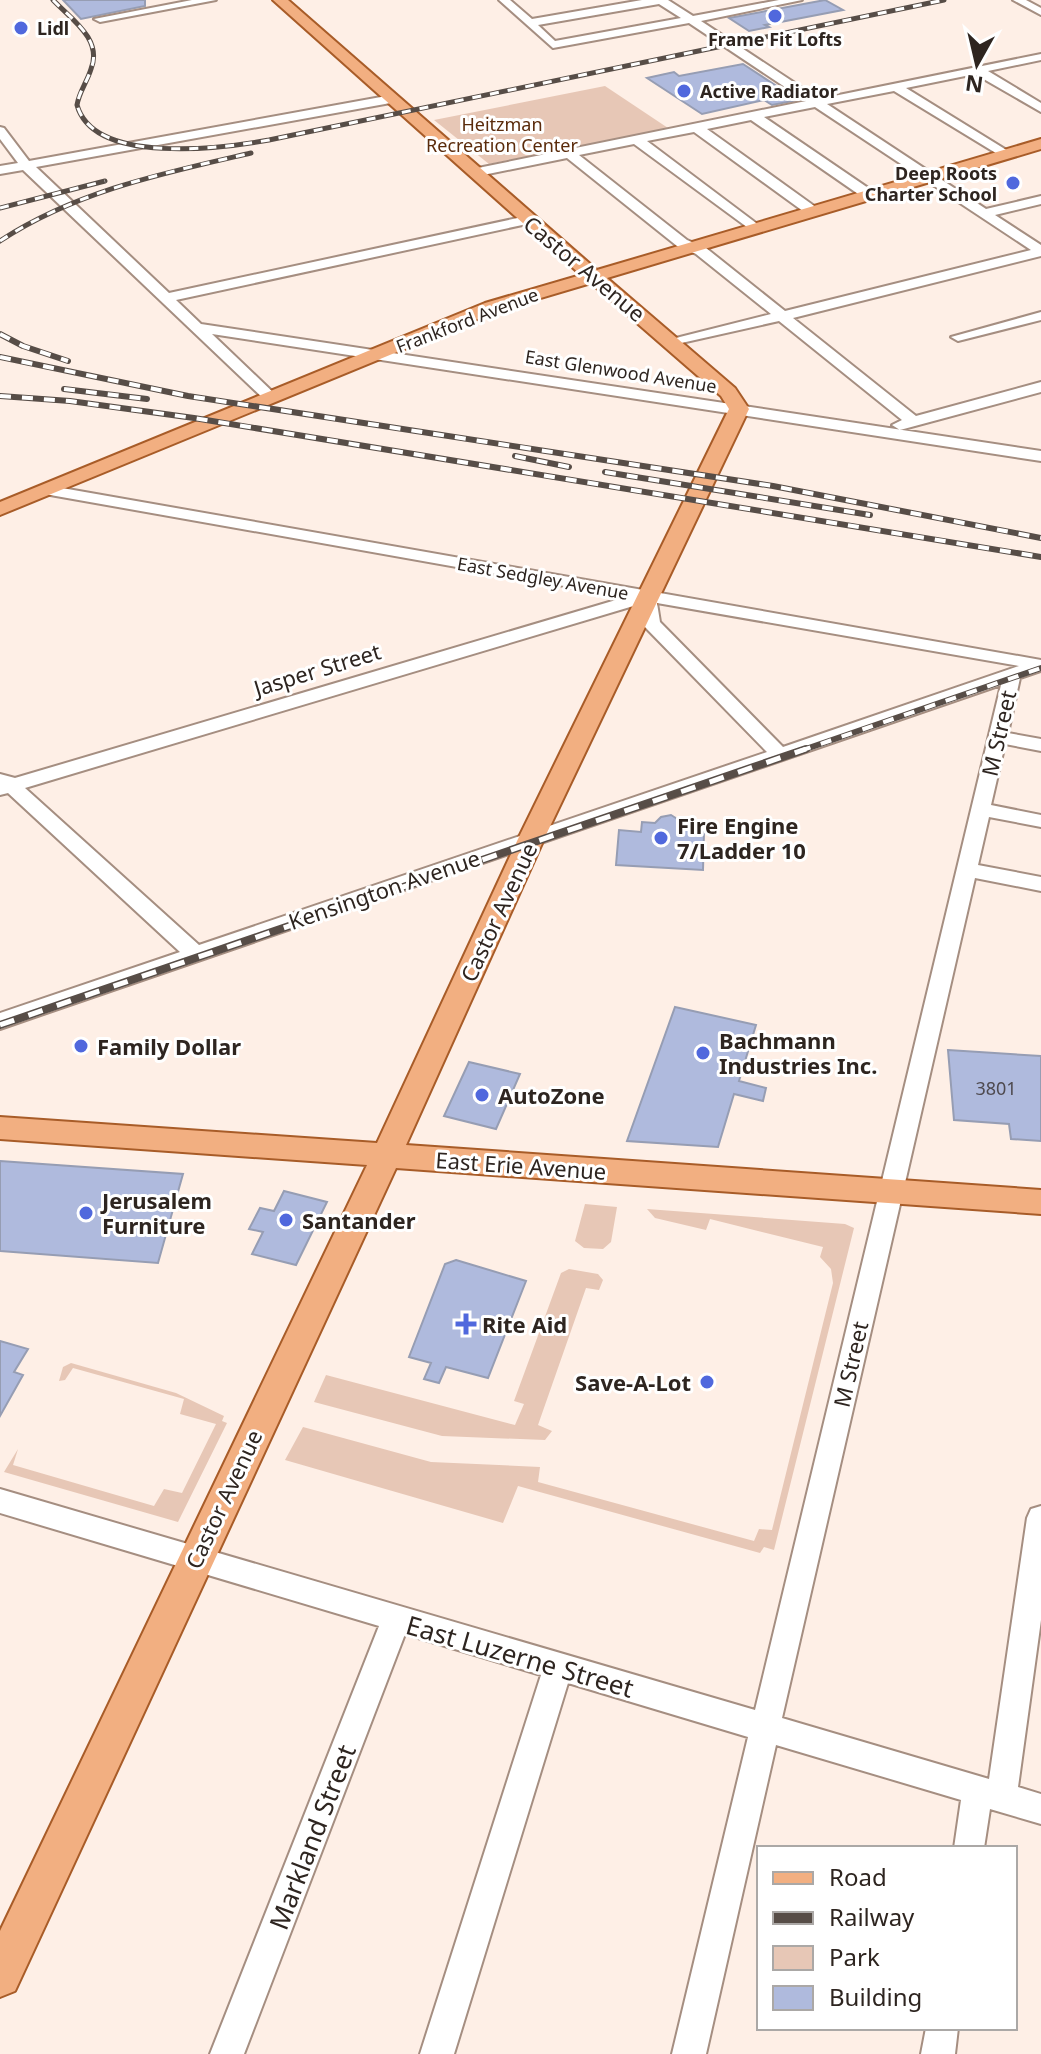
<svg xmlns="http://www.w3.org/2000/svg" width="1041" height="2054" viewBox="0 0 1041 2054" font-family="'Noto Sans',sans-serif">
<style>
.green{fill:#e7c7b6}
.building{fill:#afbadd;stroke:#969db3;stroke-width:2}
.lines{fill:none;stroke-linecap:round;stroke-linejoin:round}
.minor-casing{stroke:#a58e81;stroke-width:4}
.major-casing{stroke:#a85c28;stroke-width:4}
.minor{fill:#fff;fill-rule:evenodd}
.major{fill:#f2af81;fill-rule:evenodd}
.rail-far2-casing{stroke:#574d47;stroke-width:5}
.rail-far1-casing{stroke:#574d47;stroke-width:6}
.rail-casing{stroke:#574d47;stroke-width:8}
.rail-far2{stroke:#fff;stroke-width:3;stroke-dasharray:9;stroke-linecap:butt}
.rail-far1{stroke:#fff;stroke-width:4;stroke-dasharray:11;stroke-linecap:butt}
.rail{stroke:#fff;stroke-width:5;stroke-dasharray:15;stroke-linecap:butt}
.poi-dot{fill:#5068dd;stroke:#fff;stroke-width:3}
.labels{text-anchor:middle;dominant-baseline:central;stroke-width:6;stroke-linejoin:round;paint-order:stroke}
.far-poi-label{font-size:18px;font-weight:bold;fill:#2e2520;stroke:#fff;text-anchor:start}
.far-park-label{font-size:18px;fill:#5a2b0b;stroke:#fff}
.far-street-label{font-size:18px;fill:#2e2520;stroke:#fff}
.number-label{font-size:18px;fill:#4e4a4f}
.street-label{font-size:22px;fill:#2e2520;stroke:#fff}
.poi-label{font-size:22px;font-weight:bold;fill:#2e2520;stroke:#fff;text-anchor:start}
.near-street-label{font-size:26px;fill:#2e2520;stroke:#fff}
</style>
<rect width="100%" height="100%" fill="#feefe6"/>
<!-- green -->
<path class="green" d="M605,86L668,128L489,164L434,120Z
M585,1204L617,1207L611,1242L603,1249L584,1248L575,1241Z
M647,1209L845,1224L854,1228L774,1550L764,1547L760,1553L518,1486L503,1523L285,1460L303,1427L431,1462L540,1467L538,1482L754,1541L759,1529L772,1530L833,1283L831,1269L820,1257L823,1247L710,1219L706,1230L655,1218Z
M569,1269L598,1274L603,1280L599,1290L586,1288L538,1425L552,1431L545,1440L442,1436L314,1402L326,1375L515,1425L524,1404L514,1401L561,1273Z
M71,1363L176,1393L224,1416L222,1421L227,1423L178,1522L4,1472L18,1449L13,1465L154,1506L164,1489L182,1493L216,1424L180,1414L184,1399L73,1368L65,1380L59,1381L63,1367Z"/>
<!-- building -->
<path class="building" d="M63,0H145V6L81,19Z
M825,0L843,10L765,25L769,27L749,31L729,18Z
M743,64L798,100L772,105L764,100L702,114L647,78L674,72L679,76Z
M671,815L687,825H697V832H704L703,870L616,865L619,830L641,832L642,822L655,823L661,817Z
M675,1007L756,1025L739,1081L766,1088L763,1101L734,1094L718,1147L627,1141Z
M948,1050L1041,1056V1141L1011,1139L1009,1124L954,1120Z
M469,1062L520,1074L496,1129L444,1116Z
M0,1161L183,1174L158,1263L0,1251Z
M284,1191L327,1202L296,1265L252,1254L263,1232L249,1229L260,1208L274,1211Z
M456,1260L526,1281L488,1378L446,1367L439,1383L424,1379L431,1363L409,1357L445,1264Z
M0,1341L28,1349L14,1372L23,1375L0,1416Z"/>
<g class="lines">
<defs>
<path id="minor" d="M192,0H216L100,22L94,19Z
M499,0H510L532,19L642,0H668L693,16L779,0H802L701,21L819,99L1041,54V60L988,71L1041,103V112L975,74L906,88L1008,151L1010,154L1004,158L894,91L827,104L986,209L1041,196V204L995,215L1041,245V256L793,318L916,416L1041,382V392L900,430L892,425L902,420L779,321L668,346V340L771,314L696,254L677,246L567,158L478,176L472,172L478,168L806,101L689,23L553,48ZM659,4L681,18L555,41L538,25ZM815,107L1031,250L785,311L706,248L687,240L579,155L634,144L755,233L762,229L760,226L647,141L694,132L807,214H817V208L707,129L751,120L864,198H874V192L764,117Z
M1013,0H1026L1041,8V15Z
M392,95L396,96V102L36,167L169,293L527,216L534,220L527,224L176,300L201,324L1041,451V461L212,334L279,398L271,403L266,401L23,170L0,174V166L18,163L0,139V127L4,128L29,161Z
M1041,312V320L958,341L951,337Z
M45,485L1041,660V671L1020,678L1008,733L1041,739V751L1005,744L991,805L1041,815V827L989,817L978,865L1041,877V891L975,878L782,1718L989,1779L1027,1518L1031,1509L1041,1506V1620L1018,1787L1041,1794V1824L990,1809L984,1848H954L961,1800L776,1745L706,2054H672L748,1737L568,1683L454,2054H420L541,1675L405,1634L244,2054H210L379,1626L0,1513V1489L755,1710L1001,685L0,1029V1013L180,952L8,793L0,795V774L15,778L626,597L39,493V487ZM657,603L1019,666L783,747L660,622ZM640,604L645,627L767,752L199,945L25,788Z
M926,2028H958L955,2054H921Z"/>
<path id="major" d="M273,0H288L597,270L1041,139V149L607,278L735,388L749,409L544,839L406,1145L1041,1190V1214L396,1168L15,1991L0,1997V1931L367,1165L0,1139V1117L377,1143L518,839L729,409L721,396L591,283L497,311L0,515V502L485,303L581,275Z"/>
</defs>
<!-- minor casing -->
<use href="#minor" class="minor-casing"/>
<!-- major casing -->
<use href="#major" class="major-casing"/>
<!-- minor -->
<use href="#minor" class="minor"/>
<!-- major -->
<use href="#major" class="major"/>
<defs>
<path id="rail-far2" d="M53,0C71,19 103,39 91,69C87,82 79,92 77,105C94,166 224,148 269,140L944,0
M0,208L105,181
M0,241C76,191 164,173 251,153"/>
<path id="rail-far1" d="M0,334L23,346L68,361
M0,357L188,396L773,486L1041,538
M64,389L147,399
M0,396L70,401L194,418L1041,557
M515,456L569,467
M605,472L870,515
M800,751L1041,668"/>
<path id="rail" d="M0,1025L806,749"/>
</defs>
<!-- rail-far2 casing -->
<use href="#rail-far2" class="rail-far2-casing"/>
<!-- rail-far1 casing -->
<use href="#rail-far1" class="rail-far1-casing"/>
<!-- rail casing -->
<use href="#rail" class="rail-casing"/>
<!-- rail-far2 -->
<use href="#rail-far2" class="rail-far2"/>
<!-- rail-far1 -->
<use href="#rail-far1" class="rail-far1"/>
<!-- rail -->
<use href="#rail" class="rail"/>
</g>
<!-- markers -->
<g class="poi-dot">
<circle cx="775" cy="16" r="8"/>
<circle cx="21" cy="28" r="8"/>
<circle cx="684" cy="91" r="8"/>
<circle cx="1013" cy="183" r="8"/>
<circle cx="661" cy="838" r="8"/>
<circle cx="81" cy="1046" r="8"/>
<circle cx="703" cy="1053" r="8"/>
<circle cx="482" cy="1095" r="8"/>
<circle cx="86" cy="1213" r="8"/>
<circle cx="286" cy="1220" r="8"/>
<path d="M462 1312h8v8h8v8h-8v8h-8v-8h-8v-8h8z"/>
<circle cx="707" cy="1382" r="8"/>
</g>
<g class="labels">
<!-- far-poi labels -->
<g class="far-poi-label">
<text x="37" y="28">Lidl</text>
<text x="775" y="39" text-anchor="middle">Frame Fit Lofts</text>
<text x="700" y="91">Active Radiator</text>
<text x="997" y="173" text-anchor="end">Deep Roots<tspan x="997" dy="21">Charter School</tspan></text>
</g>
<!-- far-park labels -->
<g class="far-park-label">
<text x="502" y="124">Heitzman<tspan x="502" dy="21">Recreation Center</tspan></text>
</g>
<!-- far-street labels -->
<g class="far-street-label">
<text transform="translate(467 320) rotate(-21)">Frankford Avenue</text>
<text transform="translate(621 371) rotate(9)">East Glenwood Avenue</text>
<text transform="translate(543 578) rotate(10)">East Sedgley Avenue</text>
</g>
<!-- number labels -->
<g class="number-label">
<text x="996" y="1088">3801</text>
</g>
<!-- street labels -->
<g class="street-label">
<text transform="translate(585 268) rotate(40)">Castor Avenue</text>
<text transform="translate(317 669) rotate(-17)">Jasper Street</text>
<text transform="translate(998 733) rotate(-77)">M Street</text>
<text transform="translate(384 889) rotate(-19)">Kensington Avenue</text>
<text transform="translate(498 912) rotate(-65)">Castor Avenue</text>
<text transform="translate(521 1165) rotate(4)">East Erie Avenue</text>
<text transform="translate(850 1364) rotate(-77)">M Street</text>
<text transform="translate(223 1499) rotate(-65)">Castor Avenue</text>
</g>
<!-- poi labels -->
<g class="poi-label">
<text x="677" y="825">Fire Engine<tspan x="677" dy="25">7/Ladder 10</tspan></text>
<text x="719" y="1040">Bachmann<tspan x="719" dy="25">Industries Inc.</tspan></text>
<text x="97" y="1046">Family Dollar</text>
<text x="498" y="1095">AutoZone</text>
<text x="102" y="1200">Jerusalem<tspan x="102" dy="25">Furniture</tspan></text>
<text x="302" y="1220">Santander</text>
<text x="482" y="1324">Rite Aid</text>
<text x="691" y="1382" text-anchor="end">Save-A-Lot</text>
</g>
<!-- near-street labels -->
<g class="near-street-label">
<text transform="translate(520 1656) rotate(16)">East Luzerne Street</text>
<text transform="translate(312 1837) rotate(-69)">Markland Street</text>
</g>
</g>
<!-- legend -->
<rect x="757" y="1846" width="260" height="184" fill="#ffffff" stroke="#aba8a6" stroke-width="2"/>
<rect x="773" y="1872" width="40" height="12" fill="#f2af81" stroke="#aba8a6" stroke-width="2"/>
<text x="829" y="1886" font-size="24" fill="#2e2520">Road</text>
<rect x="773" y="1912" width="40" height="12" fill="#574d47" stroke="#aba8a6" stroke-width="2"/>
<text x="829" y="1926" font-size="24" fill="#2e2520">Railway</text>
<rect x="773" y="1946" width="40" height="24" fill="#e7c7b6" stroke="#aba8a6" stroke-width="2"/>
<text x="829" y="1966" font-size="24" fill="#2e2520">Park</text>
<rect x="773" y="1986" width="40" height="24" fill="#afbadd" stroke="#aba8a6" stroke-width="2"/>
<text x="829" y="2006" font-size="24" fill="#2e2520">Building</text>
<!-- north arrow -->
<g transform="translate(977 64) rotate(188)" stroke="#ffffff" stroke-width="6" paint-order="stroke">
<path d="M0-6L14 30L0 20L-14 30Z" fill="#2e2520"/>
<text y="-12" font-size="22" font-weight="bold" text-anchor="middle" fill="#2e2520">N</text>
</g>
</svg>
